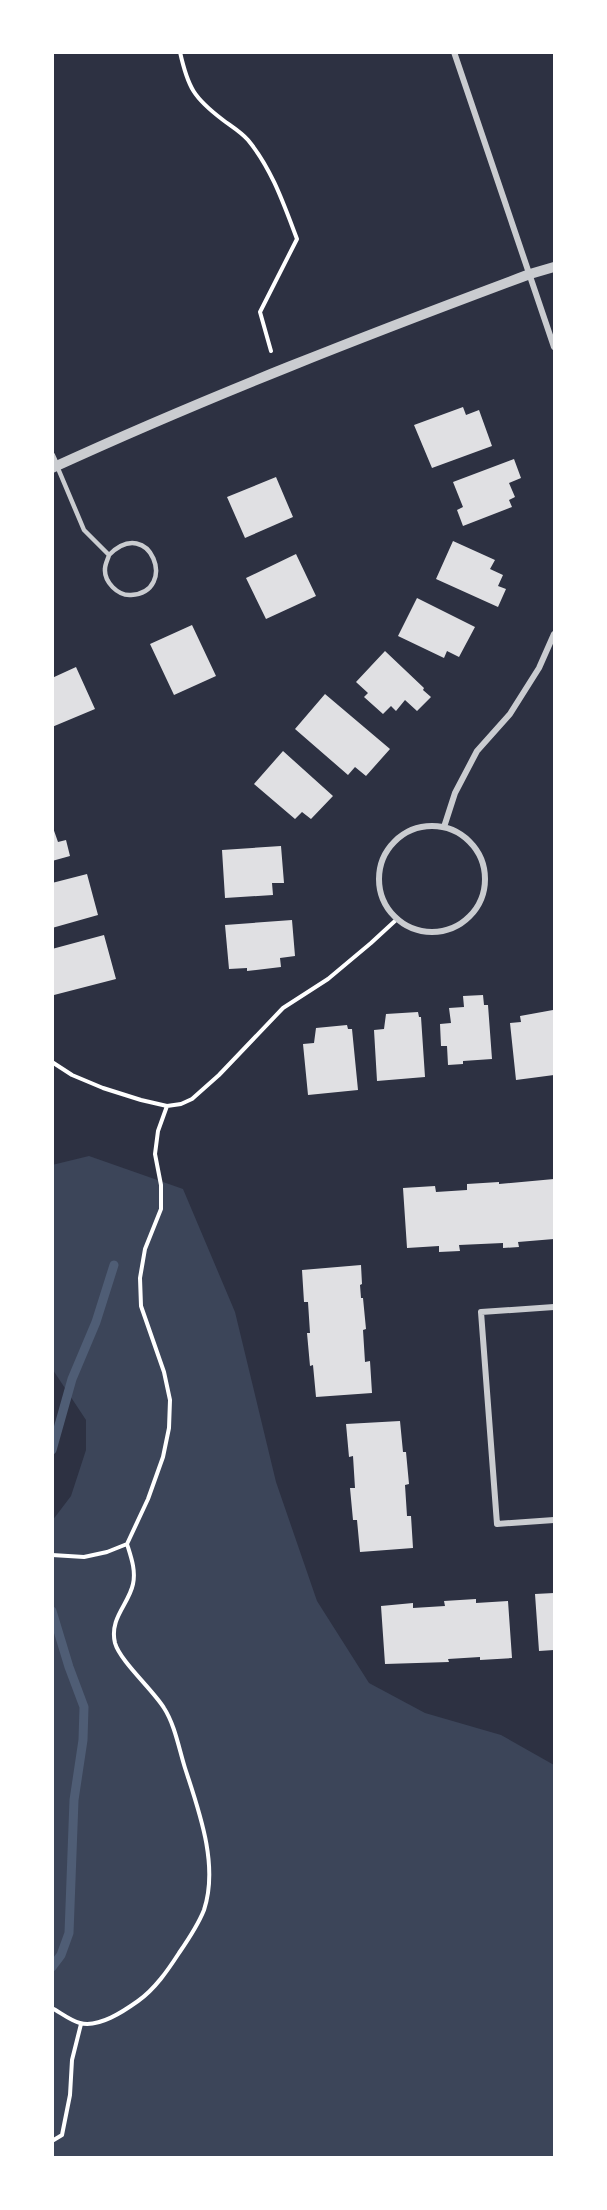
<svg xmlns="http://www.w3.org/2000/svg" width="607" height="2210" viewBox="0 0 607 2210" font-family="'Alegreya Sans',sans-serif">
<style>
.green{fill:#3c4559}
.lines{fill:none;stroke-linecap:round;stroke-linejoin:round}
.stream{stroke:#4f5d75;stroke-width:9}
.building{fill:#e0e0e3}
.path{stroke:#fff;stroke-width:4}
.service{stroke:#caccd0;stroke-width:4.5}
.minor{stroke:#caccd0;stroke-width:6}
.tertiary{stroke:#caccd0;stroke-width:10}
</style>
<rect width="100%" height="100%" fill="#2d3142"/>
<!-- green -->
<path class="green" d="M89,1156L183,1189L235,1312L276,1482L317,1601L369,1683L425,1713L501,1735L554,1765V2157H53L52,1521L71,1496L86,1450V1420L53,1370L52,1165Z"/>
<g class="lines">
<!-- stream -->
<path class="stream" d="M52,1450L72,1379L96,1322L114,1265
M52,1611L69,1667L84,1707L83,1740L74,1800L69,1933L61,1955L52,1967"/>
</g>
<!-- building -->
<path class="building" d="M463,407L466,415L479,410L492,446L432,468L414,425Z
M514,459L521,478L509,483L515,497L509,500L512,507L463,526L457,510L463,507L453,482Z
M276,477L293,517L245,538L227,497Z
M453,541L495,560L490,569L503,575L498,586L506,589L498,607L436,579Z
M296,554L316,596L266,619L246,578Z
M417,598L475,627L459,657L447,651L444,658L398,636Z
M192,625L216,676L174,695L150,644Z
M385,651L424,688L423,690L431,697L417,711L405,700L396,711L391,706L383,714L364,697L368,693L356,682Z
M76,667L95,709L52,727V678Z
M325,694L390,749L366,776L355,767L348,775L295,729Z
M283,751L333,796L311,819L302,812L295,819L254,784Z
M52,825L58,842L66,840L70,856L52,861Z
M281,846L284,883H272L273,895L225,898L222,850Z
M87,874L98,915L52,928V883Z
M292,920L295,956L280,958L281,967L247,971V968L229,969L225,925Z
M104,935L116,979L54,995L52,949Z
M483,995L484,1005H488L492,1059L463,1061V1064L448,1065L447,1046H441L440,1024L451,1023L449,1008L464,1007L463,996Z
M553,1010L554,1075L516,1080L510,1023L521,1022L520,1016Z
M418,1012L419,1017H421L425,1077L377,1081L374,1030L384,1029L386,1014Z
M347,1025L348,1029H352L358,1090L308,1095L303,1044L314,1043L316,1028Z
M554,1179V1239L518,1242L519,1247L503,1248V1243L459,1245L460,1251L439,1252V1246L407,1248L403,1188L435,1186L436,1192L467,1190V1184L499,1182V1184Z
M361,1265L362,1284L360,1285L361,1298H363L366,1329L363,1330L365,1362L370,1361L372,1393L316,1397L313,1365L310,1366L307,1333H310L308,1302H304L302,1270Z
M400,1421L403,1452H406L409,1484L405,1485L407,1516H411L413,1548L360,1552L357,1520H353L350,1488H355L353,1456L349,1457L346,1424Z
M554,1593V1650L539,1651L535,1594Z
M476,1599V1603L508,1601L512,1658L480,1660V1657L448,1659L449,1662L385,1664L381,1606L413,1603V1608L445,1606L444,1601Z"/>
<g class="lines">
<!-- path -->
<path class="path" d="M180,52C188,88 194,98 223,120C231,126 241,132 248,140C272,169 284,205 297,239L260,312L271,351
M52,1062L72,1075L103,1088L141,1100L167,1106L181,1104L192,1099L219,1075L283,1008L328,979L371,943L396,920
M52,1555L84,1557L107,1552L127,1544L148,1499L163,1457L169,1428L170,1400L164,1372L141,1306L140,1278L145,1249L161,1209V1185L155,1154L158,1131L167,1106
M52,2008C61,2013 71,2021 80,2023C99,2028 124,2011 138,2001C155,1989 168,1970 179,1953C188,1940 198,1925 204,1910C219,1865 199,1811 185,1768C179,1749 175,1725 164,1708C153,1690 120,1661 115,1643C109,1618 129,1604 133,1584C136,1570 131,1557 127,1544
M52,2141L62,2135L70,2095L72,2060L81,2024"/>
<!-- service -->
<path class="service" d="M57,466L84,530L109,555C108,559 105,564 105,569C104,582 118,596 131,595C179,592 150,514 109,555"/>
<!-- minor -->
<path class="minor" d="M454,52L554,347
M52,455L57,466
M379 879a53 53 0 1 1 106 0a53 53 0 1 1-106 0Z
M444,827L455,793L477,751L510,714L539,668L554,634
M554,1307L481,1312L497,1524L554,1520"/>
<!-- tertiary -->
<path class="tertiary" d="M52,468C209,396 369,334 530,274L554,267"/>
</g>
<!-- border -->
<rect width="607" height="2210" fill="none" stroke="#ffffff" stroke-width="108"/>
</svg>
